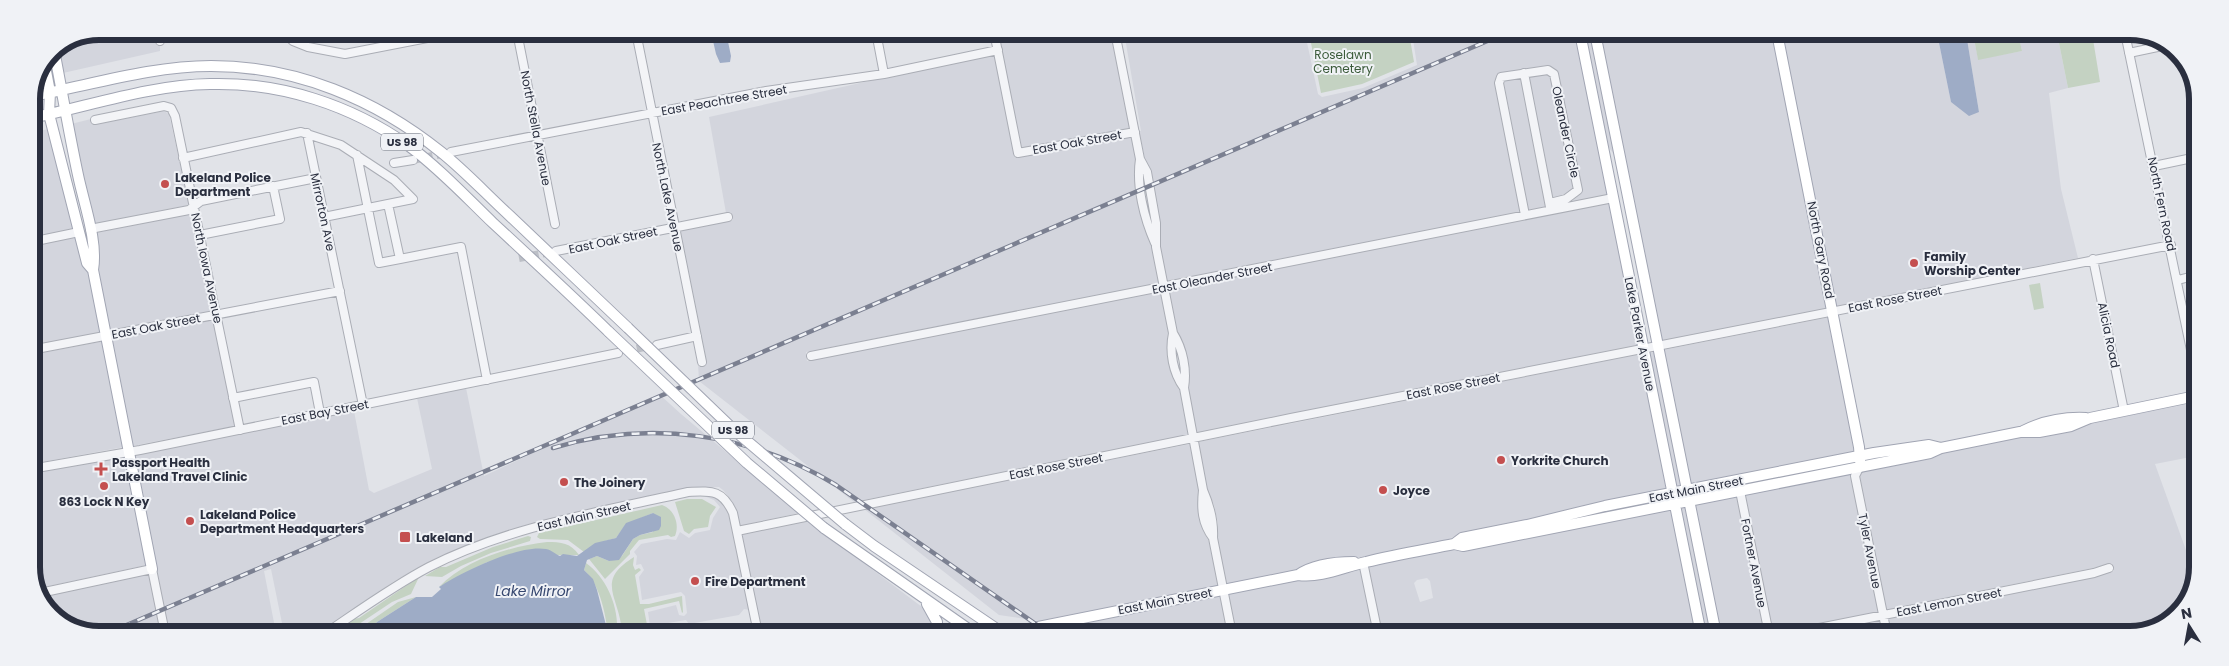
<svg xmlns="http://www.w3.org/2000/svg" width="2229" height="666" viewBox="0 0 2229 666" font-family="Poppins,sans-serif">
<style>
.built{fill:#d3d5dd;fill-rule:evenodd}
.green{fill:#c4d2c2}
.water{fill:#9eacc6}
.lines{fill:none;stroke-linecap:round;stroke-linejoin:round}
.minor-tunnel{stroke:#bcbfc6;stroke-width:8;stroke-dasharray:8 4;stroke-linecap:butt}
.minor-casing{stroke:#aaadb5;stroke-width:10}
.major-casing{stroke:#a1a5b3;stroke-width:12}
.minor{stroke:#f3f4f7;stroke-width:8}
.major{stroke:#fff;stroke-width:10}
.rail-casing{stroke:#7b8091;stroke-width:4.5}
.rail{stroke:#f0f2f6;stroke-width:2.5;stroke-dasharray:8;stroke-linecap:butt}
.major-bridge-casing{stroke:#a1a5b3;stroke-width:12;stroke-linecap:butt}
.major-bridge{stroke:#fff;stroke-width:10}
.poi-dot{fill:#c44f4f;stroke:#f0f2f6;stroke-width:2}
.labels{text-anchor:middle;dominant-baseline:central;stroke-width:4;stroke-linejoin:round;paint-order:stroke}
.shield{fill:#f0f2f6;stroke:#656a76;stroke-width:1}
.shield-label{font-size:11px;font-weight:bold;fill:#2a2f3f}
.park-label{font-size:12px;fill:#3a5a39;stroke:#f0f2f6}
.street-label{font-size:12px;fill:#2a2f3f;stroke:#f0f2f6}
.poi-label{font-size:12px;font-weight:bold;fill:#2a2f3f;stroke:#f0f2f6;text-anchor:start}
.water-label{font-size:14px;font-style:italic;fill:#374870;stroke:#f0f2f6}
.rim{fill:none;stroke:#2a2f3f;stroke-width:6}
</style>
<rect width="100%" height="100%" fill="#e1e3e8"/>
<!-- built -->
<path class="built" d="M99,31H154L157,46H160V51L63,73L58,48Z
M998,32H1111L1130,128L1021,148Z
M1124,32L1305,33L1318,94L1322,97L1363,88L1417,65L1412,33H1576L1608,195L1570,203L1580,194L1582,189L1556,71L1548,65L1501,73L1496,83L1520,212L1166,281L1160,246V223L1151,171L1145,158L1139,131H1141Z
M1584,33H1591L1615,156L1605,142Z
M1599,33H1773L1828,308L1661,341Z
M1781,33H1937L1951,102L1979,112L1966,33H1973L1978,59L2022,51L2018,33H2057L2068,88L2049,93L2061,189L2078,258L1836,307Z
M995,55L1015,158L1132,137L1136,159L1134,175L1137,194L1144,227L1152,248L1159,283L806,352L807,361L1160,291L1168,331L1167,346L1173,379L1180,392L1188,435L854,502L699,381L698,364L699,367L706,365L680,231L733,220L731,212L726,213L709,117L869,81Z
M1547,74L1551,77L1573,188L1565,195L1553,198L1529,77Z
M1521,78L1546,207L1528,210L1504,83V81Z
M164,111L169,114L189,205L93,224L71,124L91,119L93,125Z
M49,129L74,229L31,238V139L40,138L39,131Z
M1610,203L1638,345L1196,433L1188,390L1190,375L1187,362L1183,342L1176,330L1168,290Z
M191,214L211,311L110,331L98,272L95,233Z
M76,237L89,272L102,332L31,346V247Z
M1830,317L1856,452L1690,485L1663,350Z
M213,319L235,426L132,446L112,339Z
M104,341L124,447L31,464V355Z
M1655,352L1682,487L1675,488L1648,353Z
M1640,354L1667,490L1461,533L1445,541L1366,557L1339,558L1307,564L1294,571L1226,584L1217,540L1218,523L1214,505L1207,489L1198,442Z
M466,388L484,476L659,394L681,414L799,513L740,526L732,501L723,490L719,487L687,488L529,524L468,545L427,563L393,582L319,633H284L271,569L264,571L276,633H169L134,455L354,411L369,490L374,493L432,469L417,398Z
M2188,404L2196,423V456L2155,464L2196,578V585L2172,621L2131,635L1891,634L1888,619L2095,577L2114,571L2112,563L2093,568L1886,610L1859,477L1861,472L1931,458L1944,452Z
M1190,444L1199,491L1198,508L1202,528L1209,542L1218,586L1039,621L999,615L864,509Z
M126,456L147,565L40,588L31,541V474Z
M1851,474L1878,612L1772,633L1745,495Z
M704,496L718,497L725,505L729,514L749,610L744,609L739,615L689,624L686,620L650,626L648,612L676,605L679,615L684,616L687,613L685,596L681,592L642,600L639,577L644,570L641,564L636,565L637,556L634,552L641,544L667,539L676,540L680,532L689,538L695,533L710,530L713,518L720,507L714,500Z
M1737,496L1765,634H1720L1694,505Z
M1686,506L1712,634H1705L1679,508Z
M1671,509L1697,634H1382L1368,566L1447,550L1464,551ZM1427,578L1430,581L1433,598L1420,602L1414,583L1417,580Z
M808,521L926,610L933,623L932,633H762L741,534Z
M1360,568L1374,634H1236L1228,593L1296,580L1311,581L1342,574Z
M149,574L161,633H81L48,612L42,597Z
M1220,595L1228,634H1067L1057,627Z
M1880,621L1883,634H1812Z"/>
<!-- green -->
<path class="green" d="M1309,33H1409L1414,62L1362,84L1321,93Z
M1973,33H2018L2022,51L1978,60Z
M2057,33H2092L2100,82L2068,88Z
M2040,283L2044,308L2034,310L2029,285Z
M687,499H702L716,507L710,516L708,527L694,529L689,534L684,531L675,502Z
M662,505C674,509 680,524 675,536L671,537L668,535L639,540L630,551V554L605,579L589,559L597,556L609,561L622,556L633,539L640,535L653,532V513L626,524L616,538L605,541L584,552L568,540L540,539L537,537L539,533Z
M528,536L531,537L530,541L491,553L461,566L442,577L425,576L440,567H446L493,547Z
M547,542C561,542 571,543 579,555H557L487,562L439,587C465,560 511,546 547,542Z
M634,557L633,565L635,570L639,568L641,570L635,575L640,604H649L682,596L683,612L682,613L679,601L644,609L648,630L686,624L688,633H622C620,596 594,582 634,557Z
M586,563C607,578 619,607 617,633H608C605,612 600,585 584,570Z
M419,577L411,594L392,602L353,628H347L344,626L353,619L359,618Z
M416,597L377,622L367,633H353L398,602Z"/>
<!-- water -->
<path class="water" d="M711,32H726L731,56L730,62L720,63L716,54Z
M1937,33H1966L1979,112L1969,116L1951,102Z
M653,513L661,517V526L659,530L640,535L633,539L619,560L609,561L597,556L587,560L584,570L593,579L597,590L608,633H367L377,622L416,597H432L441,589L439,587C462,572 519,544 546,549C552,550 555,554 560,556L563,554L577,556L595,543L616,538L626,523Z"/>
<g class="lines">
<!-- minor-tunnel -->
<path class="minor-tunnel" d="M413,160L447,153
M519,258L551,252
M625,351L650,346"/>
<defs>
<path id="minor" d="M158,31L160,41
M282,31L293,41L308,47L345,54L458,32
M399,32L401,43
M517,32L555,224
M636,32L702,362
M876,32L884,74
M994,32L1018,153L1135,132
M1115,32L1140,159L1147,172L1156,223V247L1173,333C1169,352 1173,373 1184,388
M2125,33L2196,374
M2129,53L2167,45
M1524,73L1550,207
M95,120L164,106L171,108L175,116L240,430
M307,133L363,405
M31,135L35,134
M451,152L766,91L884,74L998,50
M357,155L379,263L400,259
M183,158L301,132L341,145L394,180L413,199L388,204L400,259L461,247L487,380
M1140,159C1136,186 1144,218 1155,243
M394,163L413,160
M2154,166L2197,157
M1525,215L1499,83L1501,77L1548,70L1554,74L1578,190L1566,199L1550,203
M324,217L388,204
M90,229L189,210L201,201L316,178
M200,235L280,219L273,186
M31,242L79,232
M556,251L728,217
M2093,259L2124,411
M2178,280L2197,275
M1173,333C1183,349 1187,370 1184,388L1203,490C1210,506 1214,520 1213,538L1232,634
M657,345L697,336
M31,350L340,291
M811,356L1613,198
M233,398L314,382L320,413
M1859,468L1855,476L1887,634
M31,469L140,450L618,353
M1203,490C1201,509 1202,523 1213,538
M1740,491L1769,634
M737,531L1291,418L2171,245
M31,562L35,581
M1363,562L1378,634
M40,593L152,569L165,633
M326,633C360,610 393,586 429,567C510,526 600,512 688,492C711,491 722,489 733,513L758,633
M1789,634L2094,573L2109,568"/>
<path id="major" d="M1580,33L1701,634
M1595,33L1716,634
M1777,33L1859,447L1860,461
M54,50C62,91 69,133 78,175C84,204 98,241 93,270L152,569
M45,66L50,92L49,114L87,263L93,270
M32,96C91,85 151,66 211,66C296,66 375,99 441,152C465,171 487,195 510,216C549,253 589,291 628,328
M31,118C90,106 150,85 210,84C281,82 351,105 409,146C439,168 466,197 493,223C532,259 571,295 609,332
M2023,431C2043,421 2064,417 2086,418
M845,524L874,546L1004,634
M824,528L974,633
M1454,544L1463,546L1930,453L1941,448L2020,432H2039L2071,426L2090,418L2196,396
M1298,575C1314,564 1335,562 1354,562
M927,604L937,622L936,633
M1003,634L1298,575C1322,578 1343,567 1366,562C1395,555 1424,550 1454,544L1462,538L1527,525L1605,506L1874,453L1929,445L1941,448"/>
</defs>
<!-- minor casing -->
<use href="#minor" class="minor-casing"/>
<!-- major casing -->
<use href="#major" class="major-casing"/>
<!-- minor -->
<use href="#minor" class="minor"/>
<!-- major -->
<use href="#major" class="major"/>
<defs>
<path id="rail" d="M553,448C649,419 750,433 836,485L1050,634
M108,633L1506,33"/>
</defs>
<!-- rail casing -->
<use href="#rail" class="rail-casing"/>
<!-- rail -->
<use href="#rail" class="rail"/>
<defs>
<path id="major-bridge" d="M628,328L734,430L845,524
M609,332L747,463L824,528"/>
</defs>
<!-- major-bridge casing -->
<use href="#major-bridge" class="major-bridge-casing"/>
<!-- major-bridge -->
<use href="#major-bridge" class="major-bridge"/>
</g>
<!-- markers -->
<g class="poi-dot">
<circle cx="165" cy="184" r="5"/>
<circle cx="1914" cy="263" r="5"/>
<circle cx="1501" cy="460" r="5"/>
<path d="M98.5 461.5h5v5h5v5h-5v5h-5v-5h-5v-5h5z"/>
<circle cx="564" cy="482" r="5"/>
<circle cx="104" cy="486" r="5"/>
<circle cx="1383" cy="490" r="5"/>
<circle cx="190" cy="521" r="5"/>
<rect x="399" y="531" width="12" height="12" rx="2.5"/>
<circle cx="695" cy="581" r="5"/>
</g>
<g class="labels">
<!-- shield labels -->
<g class="shield">
<rect x="381" y="133.5" width="42" height="17" rx="4"/>
<rect x="712" y="421.5" width="42" height="17" rx="4"/>
</g>
<g class="shield-label">
<text x="402" y="142">US 98</text>
<text x="733" y="430">US 98</text>
</g>
<!-- park labels -->
<g class="park-label">
<text x="1343" y="54">Roselawn<tspan x="1343" dy="14">Cemetery</tspan></text>
</g>
<!-- street labels -->
<g class="street-label">
<text transform="translate(724 100) rotate(-10)">East Peachtree Street</text>
<text transform="translate(536 128) rotate(79)">North Stella Avenue</text>
<text transform="translate(1566 132) rotate(78)">Oleander Circle</text>
<text transform="translate(1077 142) rotate(-10)">East Oak Street</text>
<text transform="translate(668 197) rotate(78)">North Lake Avenue</text>
<text transform="translate(2162 204) rotate(78)">North Fern Road</text>
<text transform="translate(323 212) rotate(78)">Mirrorton Ave</text>
<text transform="translate(613 240) rotate(-12)">East Oak Street</text>
<text transform="translate(1821 250) rotate(79)">North Gary Road</text>
<text transform="translate(207 268) rotate(78)">North Iowa Avenue</text>
<text transform="translate(1212 278) rotate(-11)">East Oleander Street</text>
<text transform="translate(1895 299) rotate(-11)">East Rose Street</text>
<text transform="translate(156 326) rotate(-11)">East Oak Street</text>
<text transform="translate(1640 334) rotate(79)">Lake Parker Avenue</text>
<text transform="translate(2109 335) rotate(78)">Alicia Road</text>
<text transform="translate(1453 386) rotate(-11)">East Rose Street</text>
<text transform="translate(325 412) rotate(-11)">East Bay Street</text>
<text transform="translate(1056 466) rotate(-11)">East Rose Street</text>
<text transform="translate(1696 489) rotate(-11)">East Main Street</text>
<text transform="translate(584 516) rotate(-13)">East Main Street</text>
<text transform="translate(1870 551) rotate(79)">Tyler Avenue</text>
<text transform="translate(1754 563) rotate(79)">Fortner Avenue</text>
<text transform="translate(1165 601) rotate(-11)">East Main Street</text>
<text transform="translate(1949 602) rotate(-11)">East Lemon Street</text>
</g>
<!-- poi labels -->
<g class="poi-label">
<text x="175" y="177">Lakeland Police<tspan x="175" dy="14">Department</tspan></text>
<text x="1924" y="256">Family<tspan x="1924" dy="14">Worship Center</tspan></text>
<text x="1511" y="460">Yorkrite Church</text>
<text x="112" y="462">Passport Health<tspan x="112" dy="14">Lakeland Travel Clinic</tspan></text>
<text x="574" y="482">The Joinery</text>
<text x="1393" y="490">Joyce</text>
<text x="104" y="501" text-anchor="middle">863 Lock N Key</text>
<text x="200" y="514">Lakeland Police<tspan x="200" dy="14">Department Headquarters</tspan></text>
<text x="416" y="537">Lakeland</text>
<text x="705" y="581">Fire Department</text>
</g>
<!-- water labels -->
<g class="water-label">
<text x="533" y="591">Lake Mirror</text>
</g>
</g>
<!-- crop -->
<path d="M0 0H2229V666H0ZM99 40H2130A59 59 0 0 1 2189 99V567A59 59 0 0 1 2130 626H99A59 59 0 0 1 40 567V99A59 59 0 0 1 99 40Z" fill="#f0f2f6" fill-rule="evenodd"/>
<path class="rim" d="M99 40H2130A59 59 0 0 1 2189 99V567A59 59 0 0 1 2130 626H99A59 59 0 0 1 40 567V99A59 59 0 0 1 99 40Z"/>
<!-- north arrow -->
<g transform="translate(2189 626) rotate(349)" stroke="#f0f2f6" stroke-width="4" paint-order="stroke">
<path d="M0-4L9 19L0 12L-9 19Z" fill="#2a2f3f"/>
<text y="-8" font-size="14" font-weight="bold" text-anchor="middle" fill="#2a2f3f">N</text>
</g>
</svg>
